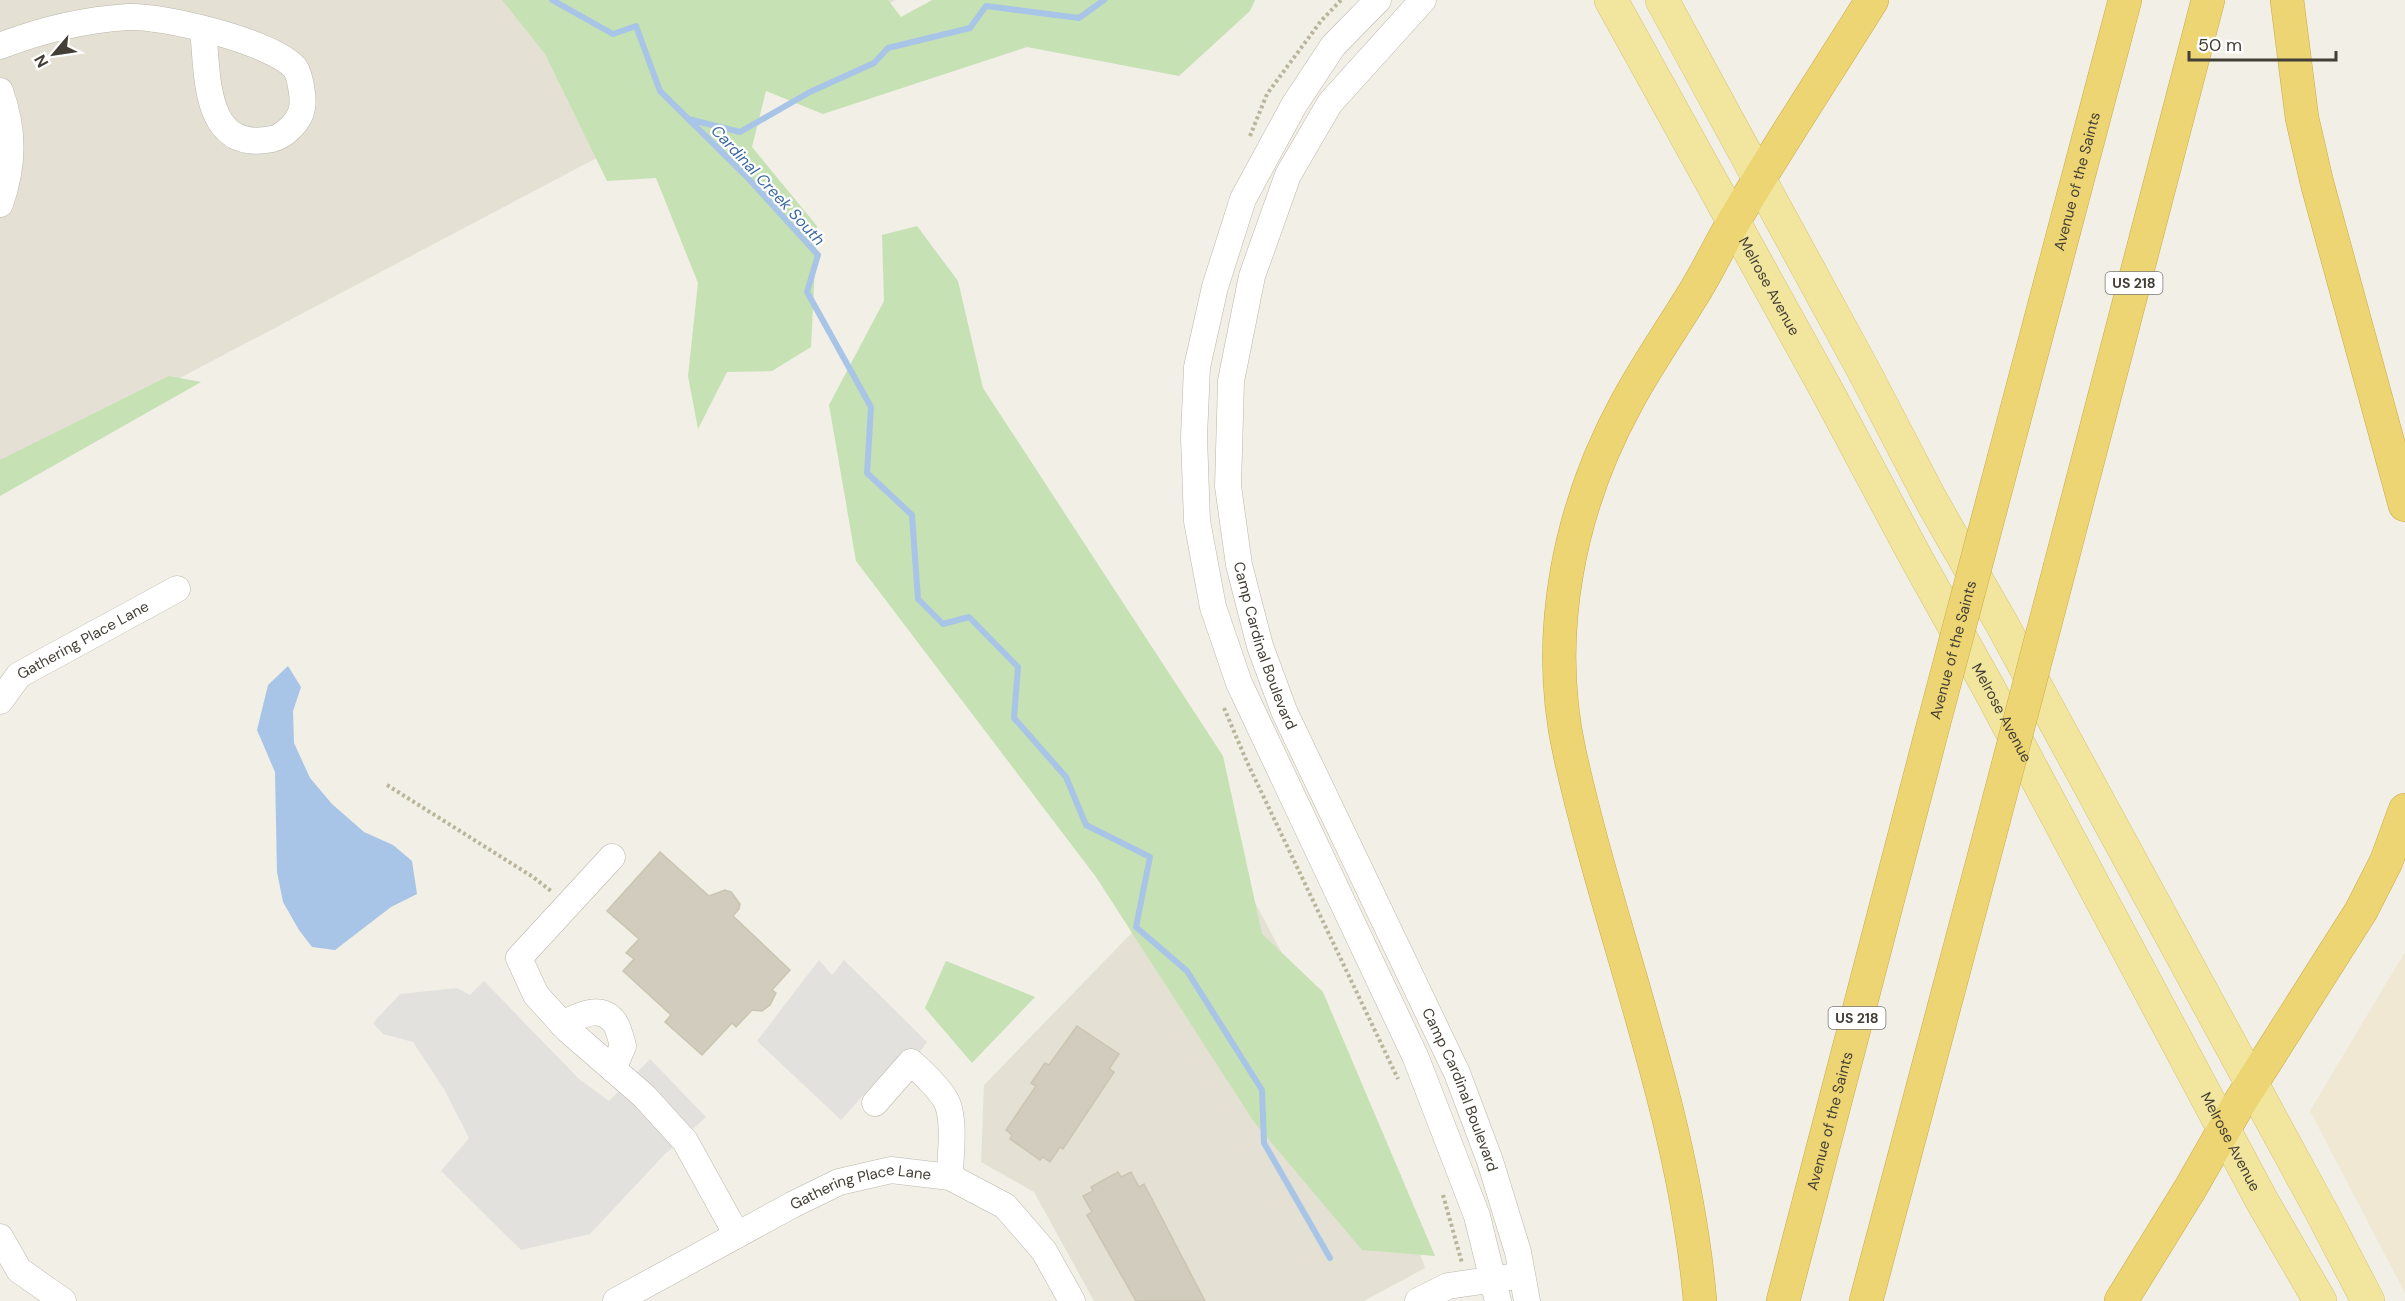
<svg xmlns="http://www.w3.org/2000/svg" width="2405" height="1301" viewBox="0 0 2405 1301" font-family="'DM Sans',sans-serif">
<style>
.residential{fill:#e4e1d4}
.commercial{fill:#f1e8d3}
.green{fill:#c6e1b3}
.parking{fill:#e2e1dd}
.water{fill:#a8c5e7}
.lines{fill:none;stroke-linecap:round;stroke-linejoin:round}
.stream{stroke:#a8c5e7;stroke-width:6}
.building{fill:#d1ccbd;stroke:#cbc4b1;stroke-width:1.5}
.minor-casing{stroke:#bbb7aa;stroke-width:27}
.major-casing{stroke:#d5c46f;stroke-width:34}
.highway-casing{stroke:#cbab46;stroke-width:34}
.path{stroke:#bbb49c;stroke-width:4;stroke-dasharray:3 3;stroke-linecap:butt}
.minor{stroke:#fff;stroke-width:26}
.major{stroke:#f2e59d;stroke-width:33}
.highway{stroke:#edd574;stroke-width:33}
.highway-bridge-casing{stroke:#cbab46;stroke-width:34;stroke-linecap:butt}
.highway-bridge{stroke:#edd574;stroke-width:33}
.labels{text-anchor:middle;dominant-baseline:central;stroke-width:4.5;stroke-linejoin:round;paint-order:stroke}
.shield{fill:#fff;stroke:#7b7972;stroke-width:1.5}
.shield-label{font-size:14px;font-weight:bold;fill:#433f36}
.street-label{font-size:15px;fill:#433f36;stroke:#fff}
.water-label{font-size:16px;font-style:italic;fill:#3c69a2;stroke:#fff}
</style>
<rect width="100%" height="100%" fill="#f1efe6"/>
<!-- residential -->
<path class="residential" d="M0,0H896L0,473Z
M1222,840L1386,1150L1425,1268L1364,1301H1094L1034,1192L981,1162L984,1085Z"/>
<!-- commercial -->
<path class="commercial" d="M2405,952V1293L2310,1111Z"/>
<!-- green -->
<path class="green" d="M502,0H888L901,17L932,0H1255L1250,11L1179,76L1027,47L823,114L766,91L752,147L817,226L811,347L772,371L727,372L698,429L688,376L698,283L656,178L607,181L545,54Z
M917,226L958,281L983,388L1223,756L1262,934L1323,992L1435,1256L1362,1250L1254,1122L1096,877L856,561L829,405L884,301L882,235Z
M169,376L201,382L0,496V460Z
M946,961L1035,997L972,1063L925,1008Z"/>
<!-- parking -->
<path class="parking" d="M819,960L832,975L844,960L927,1042L916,1057L895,1060L841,1120L757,1041Z
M484,981L579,1079L609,1101L650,1059L706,1117L664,1155L590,1234L521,1250L441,1171L469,1138L444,1089L413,1042L383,1034L373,1023L400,994L457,988L470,995Z"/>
<!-- water -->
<path class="water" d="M288,666L301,687L293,711L294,743L310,778L332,804L364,832L393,845L412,861L417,894L391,907L335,950L312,947L299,930L283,902L277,872L275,772L257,730L268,685Z"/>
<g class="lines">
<!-- stream -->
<path class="stream" d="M552,0L613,34L636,26L660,91L746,176L818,255L807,292L871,407L867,473L912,515L918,599L943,624L969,617L1018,667L1014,718L1066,777L1086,825L1150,857L1136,927L1187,971L1262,1090L1264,1143L1330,1258
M688,119L740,132L810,92L874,63L888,48L970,28L986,6L1079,18L1104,0"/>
</g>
<!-- building -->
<path class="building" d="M660,852L709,896L725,890L731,892L740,904L739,909L733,916L790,970L772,990L776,993L770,1005L762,1011L752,1010L736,1027L732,1023L702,1055L665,1022L671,1015L623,971L634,959L626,953L639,939L607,911Z
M1077,1026L1119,1054L1109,1069L1114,1072L1063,1149L1060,1147L1050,1162L1043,1157L1040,1160L1010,1139L1012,1135L1006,1130L1036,1086L1031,1083L1045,1063L1049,1065Z
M1118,1172L1121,1177L1131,1172L1139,1187L1144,1184L1205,1301H1136L1087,1215L1092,1212L1083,1196L1093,1191L1091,1187Z"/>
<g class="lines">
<defs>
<g id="minor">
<path d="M1378,0L1333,46L1294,105L1243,199L1215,287L1197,367L1194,437L1197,521L1213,607L1239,683L1416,1058L1477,1216L1498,1301"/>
<path id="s1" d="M1423,0L1330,103L1288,175L1252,276L1231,381L1228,486L1239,565L1260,646L1284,711L1457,1073L1490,1161L1518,1252L1527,1301"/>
<path d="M0,46C41,30 83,20 128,17C162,15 273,42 295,68C300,75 304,98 302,108C300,121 285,136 272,139C203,153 208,76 203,29"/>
<path d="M0,91C14,130 14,165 0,204"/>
<path id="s2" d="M0,701L19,675L177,589"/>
<path d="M612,857L519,958L536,995L568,1030L644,1096L685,1141L737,1235"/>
<path d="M562,1024C578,1016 601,1003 615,1023C619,1029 621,1039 623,1046L613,1069"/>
<path d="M875,1103L911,1062C921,1071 944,1093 948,1105C955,1127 950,1155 950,1177"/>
<path d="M0,1237L19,1270L63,1301"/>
<path id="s3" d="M616,1301L792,1205L839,1182L891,1170L950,1177L1005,1206L1044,1251L1072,1301"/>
<path d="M1418,1301L1448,1286L1510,1277"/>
</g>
<g id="major">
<path id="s4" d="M1611,0L1827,391L1915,556L1987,685L2262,1201L2320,1301"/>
<path d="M1662,0L1866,375L1931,500L2003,626L2320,1209L2368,1301"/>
</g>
<g id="highway">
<path d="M2287,0L2302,118L2317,183L2405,505"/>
<path id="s5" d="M2004,458L2125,0"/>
<path d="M2060,567L2208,0"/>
<path d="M1700,1301C1684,1113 1611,938 1570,755C1543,635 1569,508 1627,402C1648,363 1674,326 1697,288C1710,266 1721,243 1734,221C1778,146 1826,74 1872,0"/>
<path id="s6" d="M1783,1301L1931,734"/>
<path d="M1866,1301L1990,834"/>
<path d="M2121,1301L2190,1189L2238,1105L2361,911L2386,862L2405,810"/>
</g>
</defs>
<!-- minor casing -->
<use href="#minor" class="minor-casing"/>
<!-- major casing -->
<use href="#major" class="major-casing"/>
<!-- highway casing -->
<use href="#highway" class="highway-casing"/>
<!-- path -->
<path class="path" d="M1250,136L1267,94L1321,21L1341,0
M1224,708L1247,762L1398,1079
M387,785L533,877L551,891
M1443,1195L1462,1263"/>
<!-- minor -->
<use href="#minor" class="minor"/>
<!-- major -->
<use href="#major" class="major"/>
<!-- highway -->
<use href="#highway" class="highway"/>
<defs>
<g id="highway-bridge">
<path id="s7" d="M1931,734L2004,458"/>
<path d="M1990,834L2060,567"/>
</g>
</defs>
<!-- highway-bridge casing -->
<use href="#highway-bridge" class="highway-bridge-casing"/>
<!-- highway-bridge -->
<use href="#highway-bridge" class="highway-bridge"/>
</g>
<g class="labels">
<!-- shield labels -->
<g class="shield">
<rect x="2105.5" y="272" width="57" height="22" rx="4.5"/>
<rect x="1828.5" y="1007" width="57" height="22" rx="4.5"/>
</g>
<g class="shield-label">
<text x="2134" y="283">US 218</text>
<text x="1857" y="1018">US 218</text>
</g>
<!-- street labels -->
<g class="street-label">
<text stroke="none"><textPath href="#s5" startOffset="286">Avenue of the Saints</textPath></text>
<text stroke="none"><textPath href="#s4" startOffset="327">Melrose Avenue</textPath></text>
<text stroke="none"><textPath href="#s2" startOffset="105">Gathering Place Lane</textPath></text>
<text stroke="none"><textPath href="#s1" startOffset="706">Camp Cardinal Boulevard</textPath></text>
<text stroke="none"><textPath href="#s7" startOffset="87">Avenue of the Saints</textPath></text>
<text stroke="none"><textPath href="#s4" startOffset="813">Melrose Avenue</textPath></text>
<text stroke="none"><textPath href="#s1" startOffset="1192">Camp Cardinal Boulevard</textPath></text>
<text stroke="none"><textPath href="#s6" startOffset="186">Avenue of the Saints</textPath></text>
<text stroke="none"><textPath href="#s4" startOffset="1299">Melrose Avenue</textPath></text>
<text stroke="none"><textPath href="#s3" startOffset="273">Gathering Place Lane</textPath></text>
</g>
<!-- water labels -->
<g class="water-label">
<text transform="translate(768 185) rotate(47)">Cardinal Creek South</text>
</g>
</g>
<!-- north arrow -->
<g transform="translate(54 54) rotate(241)" stroke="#ffffff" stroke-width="4.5" paint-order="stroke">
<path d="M0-4.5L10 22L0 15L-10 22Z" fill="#433f36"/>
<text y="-9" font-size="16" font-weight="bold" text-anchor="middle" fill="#433f36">N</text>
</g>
<!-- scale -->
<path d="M2189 51v9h147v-9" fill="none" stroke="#433f36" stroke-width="3"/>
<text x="2198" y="51" font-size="18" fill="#433f36" stroke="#ffffff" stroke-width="4.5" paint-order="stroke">50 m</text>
</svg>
